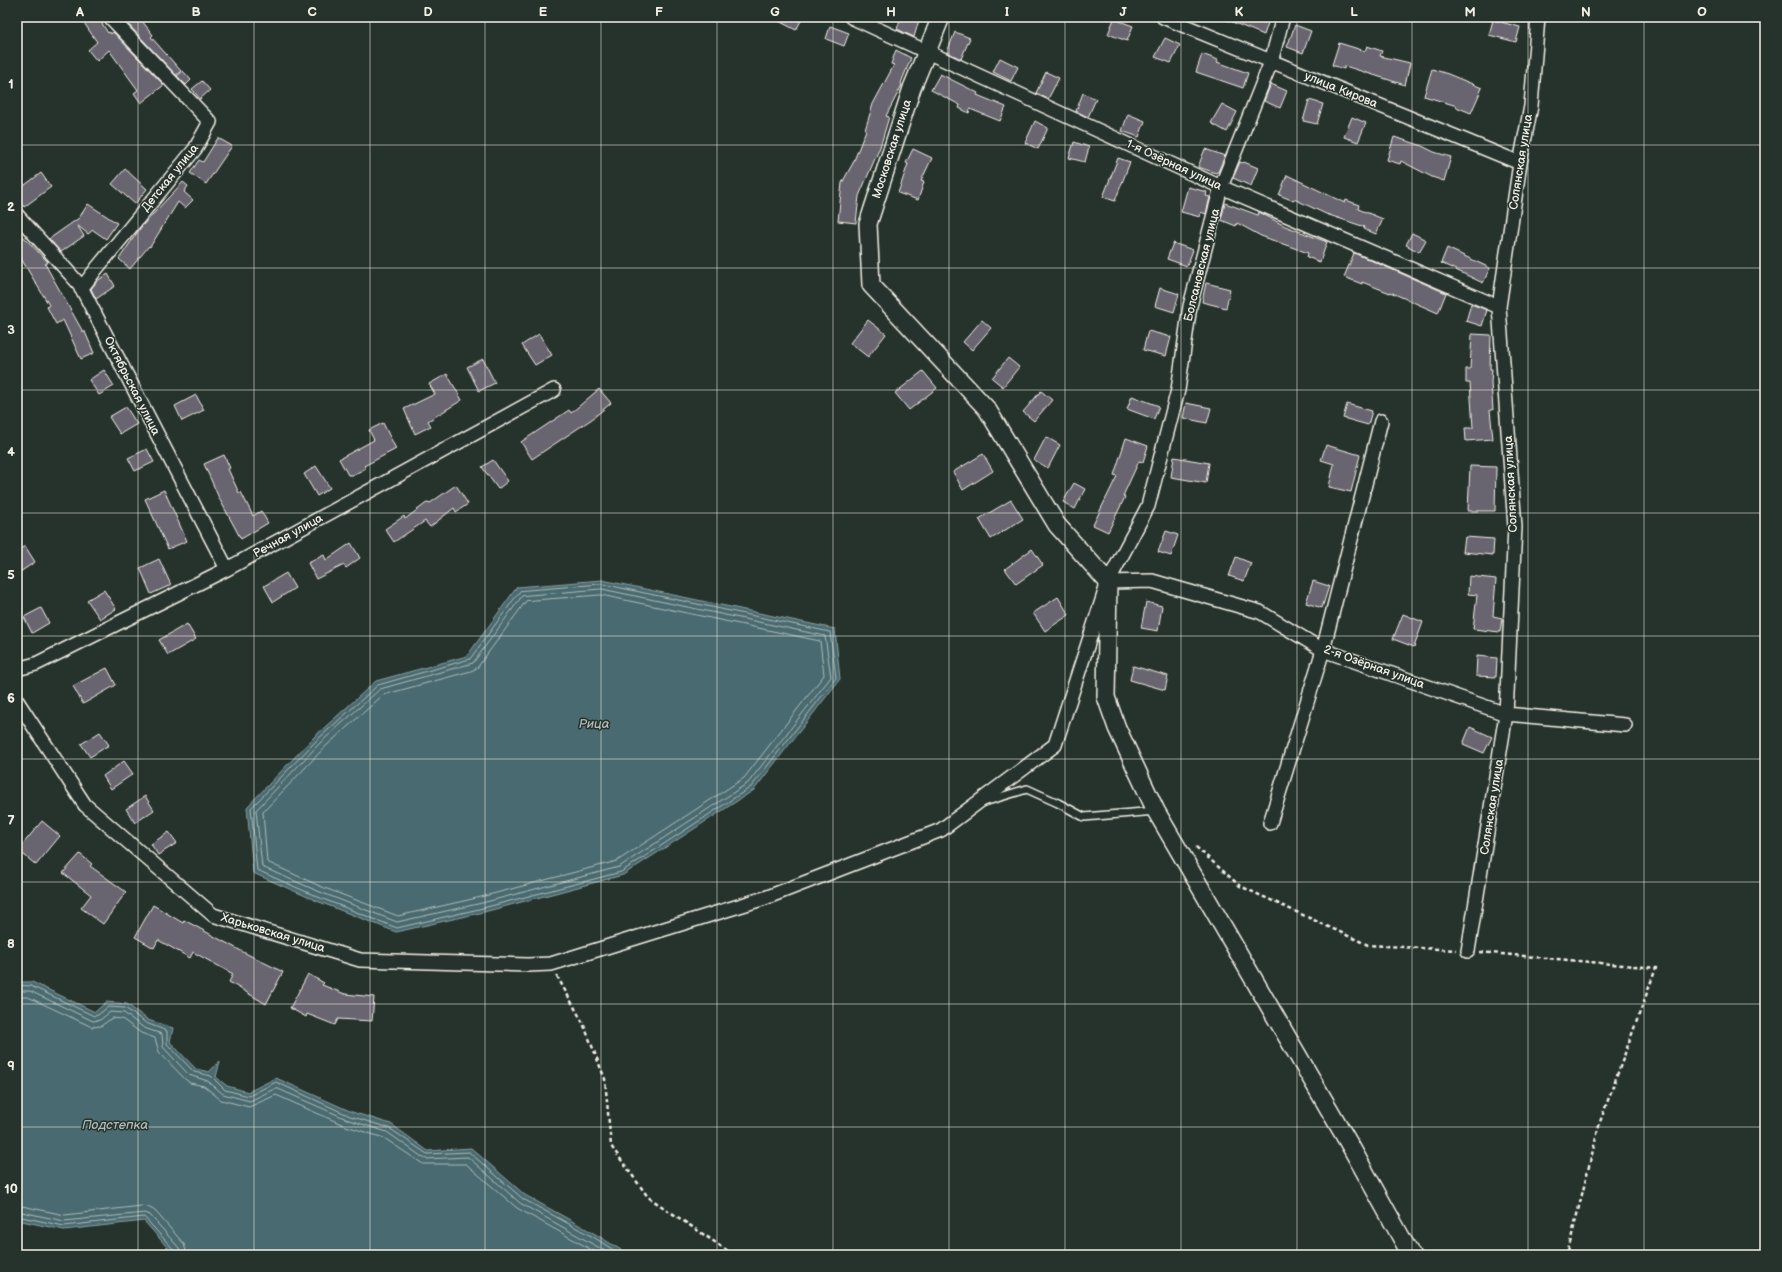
<svg xmlns="http://www.w3.org/2000/svg" width="1782" height="1272" viewBox="0 0 1782 1272" font-family="'Balsamiq Sans',sans-serif">
<style>
.water{fill:#496b70;stroke:#8da1a0}
.lines{fill:none;stroke-linecap:round;stroke-linejoin:round}
.shore{stroke:#b0bbb8;stroke-width:1}
.building{fill:#696570;stroke:#f4f1e8}
.service-casing{stroke:#f4f1e8;stroke-width:10}
.minor-casing{stroke:#f4f1e8;stroke-width:16}
.tertiary-casing{stroke:#f4f1e8;stroke-width:20}
.path{stroke:#f4f1e8;stroke-width:2.5;stroke-dasharray:4 3;stroke-linecap:butt}
.service{stroke:#26332d;stroke-width:7}
.minor{stroke:#26332d;stroke-width:13}
.tertiary{stroke:#26332d;stroke-width:17}
.grid{fill:none;stroke:#f4f1e8;stroke-width:1;stroke-opacity:0.55}
.labels{text-anchor:middle;dominant-baseline:central;stroke-width:3;stroke-linejoin:round;paint-order:stroke}
.street-label{font-size:12px;fill:#f4f1e8;stroke:#26332d}
.water-label{font-size:13px;font-style:italic;fill:#b0bbb8;stroke:#26332d}
.neatline{fill:none;stroke:#f4f1e8;stroke-width:1.5}
.grid-label{font-size:13px;text-anchor:middle;font-weight:bold;fill:#f4f1e8}
</style>
<rect width="100%" height="100%" fill="#26332d"/>
<filter id="ink" filterUnits="userSpaceOnUse"><feTurbulence type="fractalNoise" baseFrequency=".025" numOctaves="2"/><feDisplacementMap in="SourceGraphic" scale="8" xChannelSelector="R" yChannelSelector="G"/><feConvolveMatrix kernelMatrix="1 2 1 2 8 2 1 2 1" color-interpolation-filters="sRGB"/></filter>
<g filter="url(#ink)">
<!-- water -->
<path class="water" d="M602,580L835,629L840,679L754,790L623,875L484,912L396,932L317,901L253,873L247,807L315,736L376,681L467,656L517,587Z
M17,982H32L95,1012L106,1002L127,1004L148,1020L173,1028L170,1042L196,1069L209,1072L220,1061L216,1077L227,1086L248,1092L276,1078L352,1112L391,1124L428,1151L471,1148L525,1195L597,1235L629,1255H174L144,1221L64,1230L17,1220Z"/>
<g class="lines">
<!-- shore -->
<path class="shore" d="M602,584L830,632L836,678L751,787L621,872L483,908L397,928L318,897L257,870L251,808L318,739L378,685L470,659L520,591Z
M602,589L825,636L831,677L748,783L619,867L482,903L397,922L320,892L262,867L256,810L321,742L380,689L473,663L522,596Z
M601,595L820,641L824,675L744,778L617,861L481,897L398,916L322,887L267,862L263,812L325,747L383,695L471,671L477,668L526,601Z
M17,985L31,986L94,1016L98,1015L108,1007L125,1008L146,1023L167,1031V1044L194,1072L211,1076L225,1090L249,1096L276,1082L350,1116L389,1128L427,1154L469,1152L523,1199L595,1238L621,1255
M17,991H30L93,1021L100,1020L110,1012L124,1013L144,1028L162,1034L163,1047L189,1075L208,1081L223,1094L250,1101L276,1088L349,1120L387,1132L425,1159L468,1157L520,1203L612,1255
M17,997H28L92,1027L101,1026L112,1018L122,1019L141,1033L155,1038L159,1052L185,1079L190,1083L204,1086L221,1100L249,1107L276,1095L346,1126L384,1138L423,1164H466L517,1208L601,1255
M17,1205L65,1215L141,1206L148,1207L155,1211L184,1244L187,1255
M17,1211L64,1221L145,1213L150,1215L179,1248L181,1255
M17,1216L64,1226L144,1217L175,1251L176,1255"/>
</g>
<!-- building -->
<path class="building" d="M80,17H98L108,33L110,32L111,34L113,32L164,85L141,103L134,93L138,90L109,50L97,61L88,50L97,42Z
M129,17H139L153,35L151,37L181,71L176,75L125,21Z
M771,17H803L796,30Z
M901,17H909L919,20L914,37L897,29Z
M1220,17H1270L1264,35Z
M1114,19L1133,26L1127,41L1108,34Z
M1493,20L1520,27L1516,42L1489,35Z
M1295,25L1311,31L1303,53L1287,47Z
M830,26L849,33L844,46L826,39Z
M955,32L970,38L961,59L947,52Z
M1165,38L1180,45L1171,63L1155,57Z
M1339,43L1365,51L1367,46L1382,51L1380,56L1410,63L1405,85L1345,66L1344,69L1332,65Z
M896,50L911,58L901,83L902,85L886,116L889,117L880,147L859,196L856,223L838,221L842,183L853,163L866,130H865L873,104L894,65L891,64Z
M1202,54L1218,60L1217,62L1248,73L1243,88L1196,72Z
M1000,58L1018,67L1011,81L993,72Z
M1432,69L1448,74L1482,88L1471,113L1456,107L1457,106L1424,96Z
M183,71L191,80L186,85L177,76Z
M1046,72L1059,78L1048,99L1036,93Z
M940,74L978,93L977,95L1006,107L1000,121L970,109L969,113L959,108L960,105L931,90Z
M202,81L210,90L200,99L192,89Z
M1271,84L1287,91L1280,108L1264,101Z
M1083,93L1096,99L1088,117L1076,111Z
M1309,100L1323,104L1317,124L1303,121Z
M1222,104L1237,112L1227,132L1211,123Z
M1128,114L1145,121L1139,137L1122,131Z
M1352,117L1366,123L1358,142L1344,137Z
M1035,121L1048,128L1038,149L1025,143Z
M1394,137L1420,145L1434,152L1451,157L1444,181L1432,177L1401,161L1400,164L1387,160Z
M218,138L232,146L206,184L190,173L199,160L203,162Z
M1074,142L1089,147L1085,162L1069,158Z
M913,149L932,158L921,181L924,182L918,200L898,193L908,164L906,163Z
M1205,149L1225,156L1218,172H1217L1216,173L1198,167Z
M1118,158L1130,162L1115,201L1103,197Z
M1240,162L1243,163L1244,162L1258,168L1251,186L1233,178Z
M125,169L147,189L135,204L112,184Z
M41,173L51,187L24,207L17,198V191Z
M1287,175L1345,203L1346,200L1359,205L1358,209L1383,219L1376,234L1364,229L1365,227L1326,214L1294,199V201L1279,195Z
M183,182L188,186L184,192L193,200L185,208L178,202L150,247L149,246L130,269L119,259L141,227Z
M1188,187L1207,192L1206,196L1210,197L1206,214L1201,212L1200,217L1181,212Z
M1225,203L1258,215L1259,212L1285,226L1327,242L1320,262L1307,257L1308,253L1261,236L1237,223L1236,226L1221,220Z
M88,204L117,223L106,239L93,230L88,234L77,225L84,236L61,252L49,239L79,218Z
M17,230L48,262L45,264L83,332H85L94,353L81,359L63,320L56,324L47,307L49,305L17,252Z
M1412,233L1426,240L1419,252L1406,245Z
M1173,243L1193,250L1187,266L1167,259Z
M1447,248L1490,268L1483,283L1441,263Z
M1354,253L1446,293L1438,313L1390,292V293L1362,282V284L1344,277Z
M108,274L115,286L96,299L91,289L97,281Z
M1206,283L1230,289L1226,308L1202,302Z
M1160,288L1179,294L1174,312L1155,306Z
M1471,304L1487,310L1482,326L1466,321Z
M868,320L886,334L868,357L850,343Z
M982,320L991,328L972,350L963,342Z
M1148,331L1171,337L1166,356L1143,350Z
M539,334L552,355L535,365L522,345Z
M1472,334L1491,335L1490,369H1492L1491,383L1493,410H1490L1493,439L1466,441L1465,428H1473L1470,383H1466V369H1470Z
M1008,358L1019,367L1003,387L992,378Z
M483,359L495,383L479,391L467,367Z
M104,370L114,386L99,395L89,380Z
M923,371L937,388L909,410L895,393Z
M447,374L462,400L428,421L431,426L415,434L404,409L435,394L429,384Z
M599,389L611,403L592,419L532,459L521,442L569,410L571,413Z
M1041,391L1052,400L1034,421L1023,412Z
M196,395L204,410L182,421L175,406Z
M1132,396L1159,406L1154,419L1127,409Z
M1186,403L1211,408L1207,423L1183,418Z
M1347,404L1372,411L1368,425L1343,418Z
M126,407L137,424L120,434L109,417Z
M383,423L396,449L364,466L366,468L353,475H348L339,459L374,440L369,430Z
M1046,437L1060,445L1048,468L1034,460Z
M1126,438L1148,446L1143,462L1139,461L1123,496L1125,497L1108,532L1093,525L1117,476L1114,475Z
M1326,445L1360,455L1351,492L1329,487L1334,464L1321,460Z
M147,449L154,462L135,471L128,458Z
M983,454L993,471L963,490L953,472Z
M224,455L230,468L228,469L239,493L241,492L253,516L261,511L268,523L241,539L219,498L204,464Z
M1174,457L1209,463L1206,483L1171,477Z
M493,460L508,481L498,489L482,467Z
M316,466L330,488L317,496L304,474Z
M1470,466L1496,467L1495,511H1468Z
M1074,483L1085,489L1075,509L1063,502Z
M456,485L468,504L456,512L454,508L430,527L425,521L394,542L385,529L404,516L405,519L428,502L430,503Z
M164,490L187,541L168,549L145,499Z
M1011,500L1023,519L991,539L979,519Z
M1166,531L1178,535L1171,556L1158,552Z
M1465,537L1494,539L1493,555L1463,552Z
M351,543L360,558L346,568L344,565L316,579L308,563L324,555L326,560Z
M25,546L35,562L17,574V551Z
M1032,549L1043,565L1016,584L1005,569Z
M1236,557L1251,563L1244,581L1229,576Z
M159,559L171,585L151,594L140,568Z
M286,573L295,588L273,602L264,586Z
M1469,576L1496,579L1493,616L1502,618L1500,632L1473,629L1477,595L1468,594Z
M1313,581L1329,586L1322,608L1306,603Z
M104,590L116,609L100,619L87,600Z
M1058,597L1069,615L1045,631L1033,613Z
M1146,602L1162,606L1158,631L1141,628Z
M41,608L49,623L32,633L24,617Z
M1403,614L1423,622L1414,647L1393,639Z
M187,624L196,639L168,655L159,640Z
M1477,656L1497,658L1496,677L1476,676Z
M1133,666L1168,676L1165,690L1130,680Z
M107,668L116,685L83,704L73,686Z
M1470,727L1492,737L1484,753L1463,744Z
M100,732L109,745L90,757L81,744Z
M124,761L133,774L111,789L103,776Z
M145,796L154,810L135,823L126,809Z
M42,821L60,836L36,865L18,850Z
M169,832L177,843L158,855L151,844Z
M80,854L92,864L90,866L126,892L103,924L81,908L91,895L63,873Z
M153,905L183,923L184,920L245,953L283,972L266,1004L229,982L233,974L193,952L190,958L158,940L154,948L135,937Z
M308,974L324,983L322,985L345,994L374,997L372,1021L338,1019L335,1025L307,1014L306,1017L290,1008Z"/>
<g class="lines">
<defs>
<path id="service" d="M984,802L1027,789L1058,803L1084,817L1156,811"/>
<path id="minor" d="M851,17L1221,187L1499,307
M1163,17L1520,163
M17,215L80,285L227,569
M81,289L97,268L195,149L210,122L110,17
M1108,582L1152,581L1260,612L1323,650L1506,714L1625,725
M17,669L36,664L227,569L554,390
M17,701L85,805L213,915L360,960L528,965L551,964L765,898L941,830L1055,745L1108,582L1148,506L1178,390L1190,306L1221,187L1271,62L1283,17
M1270,823L1323,650L1381,421
M1468,951L1506,714L1515,527L1499,307L1520,163L1531,106L1538,17"/>
<path id="tertiary" d="M941,17L912,88L868,224L871,285L987,409L1057,525L1108,582L1106,697L1117,728L1156,811L1351,1147L1411,1255"/>
</defs>
<!-- service casing -->
<use href="#service" class="service-casing"/>
<!-- minor casing -->
<use href="#minor" class="minor-casing"/>
<!-- tertiary casing -->
<use href="#tertiary" class="tertiary-casing"/>
<!-- path -->
<path class="path" d="M1196,847L1240,886L1368,945L1456,950
M1480,952L1656,968L1600,1122L1567,1255
M557,976L583,1023L605,1079L611,1146L648,1197L734,1255"/>
<!-- service -->
<use href="#service" class="service"/>
<!-- minor -->
<use href="#minor" class="minor"/>
<!-- tertiary -->
<use href="#tertiary" class="tertiary"/>
</g>
</g>
<!-- grid -->
<path class="grid" d="M138,17V1255M254,17V1255M370,17V1255M485,17V1255M601,17V1255M717,17V1255M833,17V1255M949,17V1255M1065,17V1255M1181,17V1255M1297,17V1255M1412,17V1255M1528,17V1255M1644,17V1255M17,145H1765M17,268H1765M17,390H1765M17,513H1765M17,636H1765M17,759H1765M17,882H1765M17,1004H1765M17,1127H1765"/>
<g class="labels">
<!-- street labels -->
<g class="street-label">
<text transform="translate(1341 90) rotate(22)">улица Кирова</text>
<text transform="translate(892 149) rotate(-72)">Московская улица</text>
<text transform="translate(1521 162) rotate(-81)">Солянская улица</text>
<text transform="translate(1174 165) rotate(25)">1-я Озёрная улица</text>
<text transform="translate(170 178) rotate(-51)">Детская улица</text>
<text transform="translate(1202 265) rotate(-76)">Болсановская улица</text>
<text transform="translate(132 386) rotate(63)">Октябрьская улица</text>
<text transform="translate(1511 484) rotate(-93)">Солянская улица</text>
<text transform="translate(288 536) rotate(-29)">Речная улица</text>
<text transform="translate(1374 667) rotate(20)">2-я Озёрная улица</text>
<text transform="translate(1492 807) rotate(-81)">Солянская улица</text>
<text transform="translate(273 933) rotate(17)">Харьковская улица</text>
</g>
<!-- water labels -->
<g class="water-label">
<text x="594" y="724">Рица</text>
<text x="115" y="1125">Подстепка</text>
</g>
</g>
<!-- margin -->
<rect width="1782" height="1272" fill="none" stroke="#26332d" stroke-width="44"/>
<rect x="22" y="22" width="1738" height="1228" class="neatline"/>
<g class="grid-label">
<text x="80" y="16">A</text>
<text x="196" y="16">B</text>
<text x="312" y="16">C</text>
<text x="428" y="16">D</text>
<text x="543" y="16">E</text>
<text x="659" y="16">F</text>
<text x="775" y="16">G</text>
<text x="891" y="16">H</text>
<text x="1007" y="16">I</text>
<text x="1123" y="16">J</text>
<text x="1239" y="16">K</text>
<text x="1354" y="16">L</text>
<text x="1470" y="16">M</text>
<text x="1586" y="16">N</text>
<text x="1702" y="16">O</text>
<text x="11" y="88">1</text>
<text x="11" y="211">2</text>
<text x="11" y="334">3</text>
<text x="11" y="456">4</text>
<text x="11" y="579">5</text>
<text x="11" y="702">6</text>
<text x="11" y="825">7</text>
<text x="11" y="948">8</text>
<text x="11" y="1070">9</text>
<text x="11" y="1193">10</text>
</g>
</svg>
